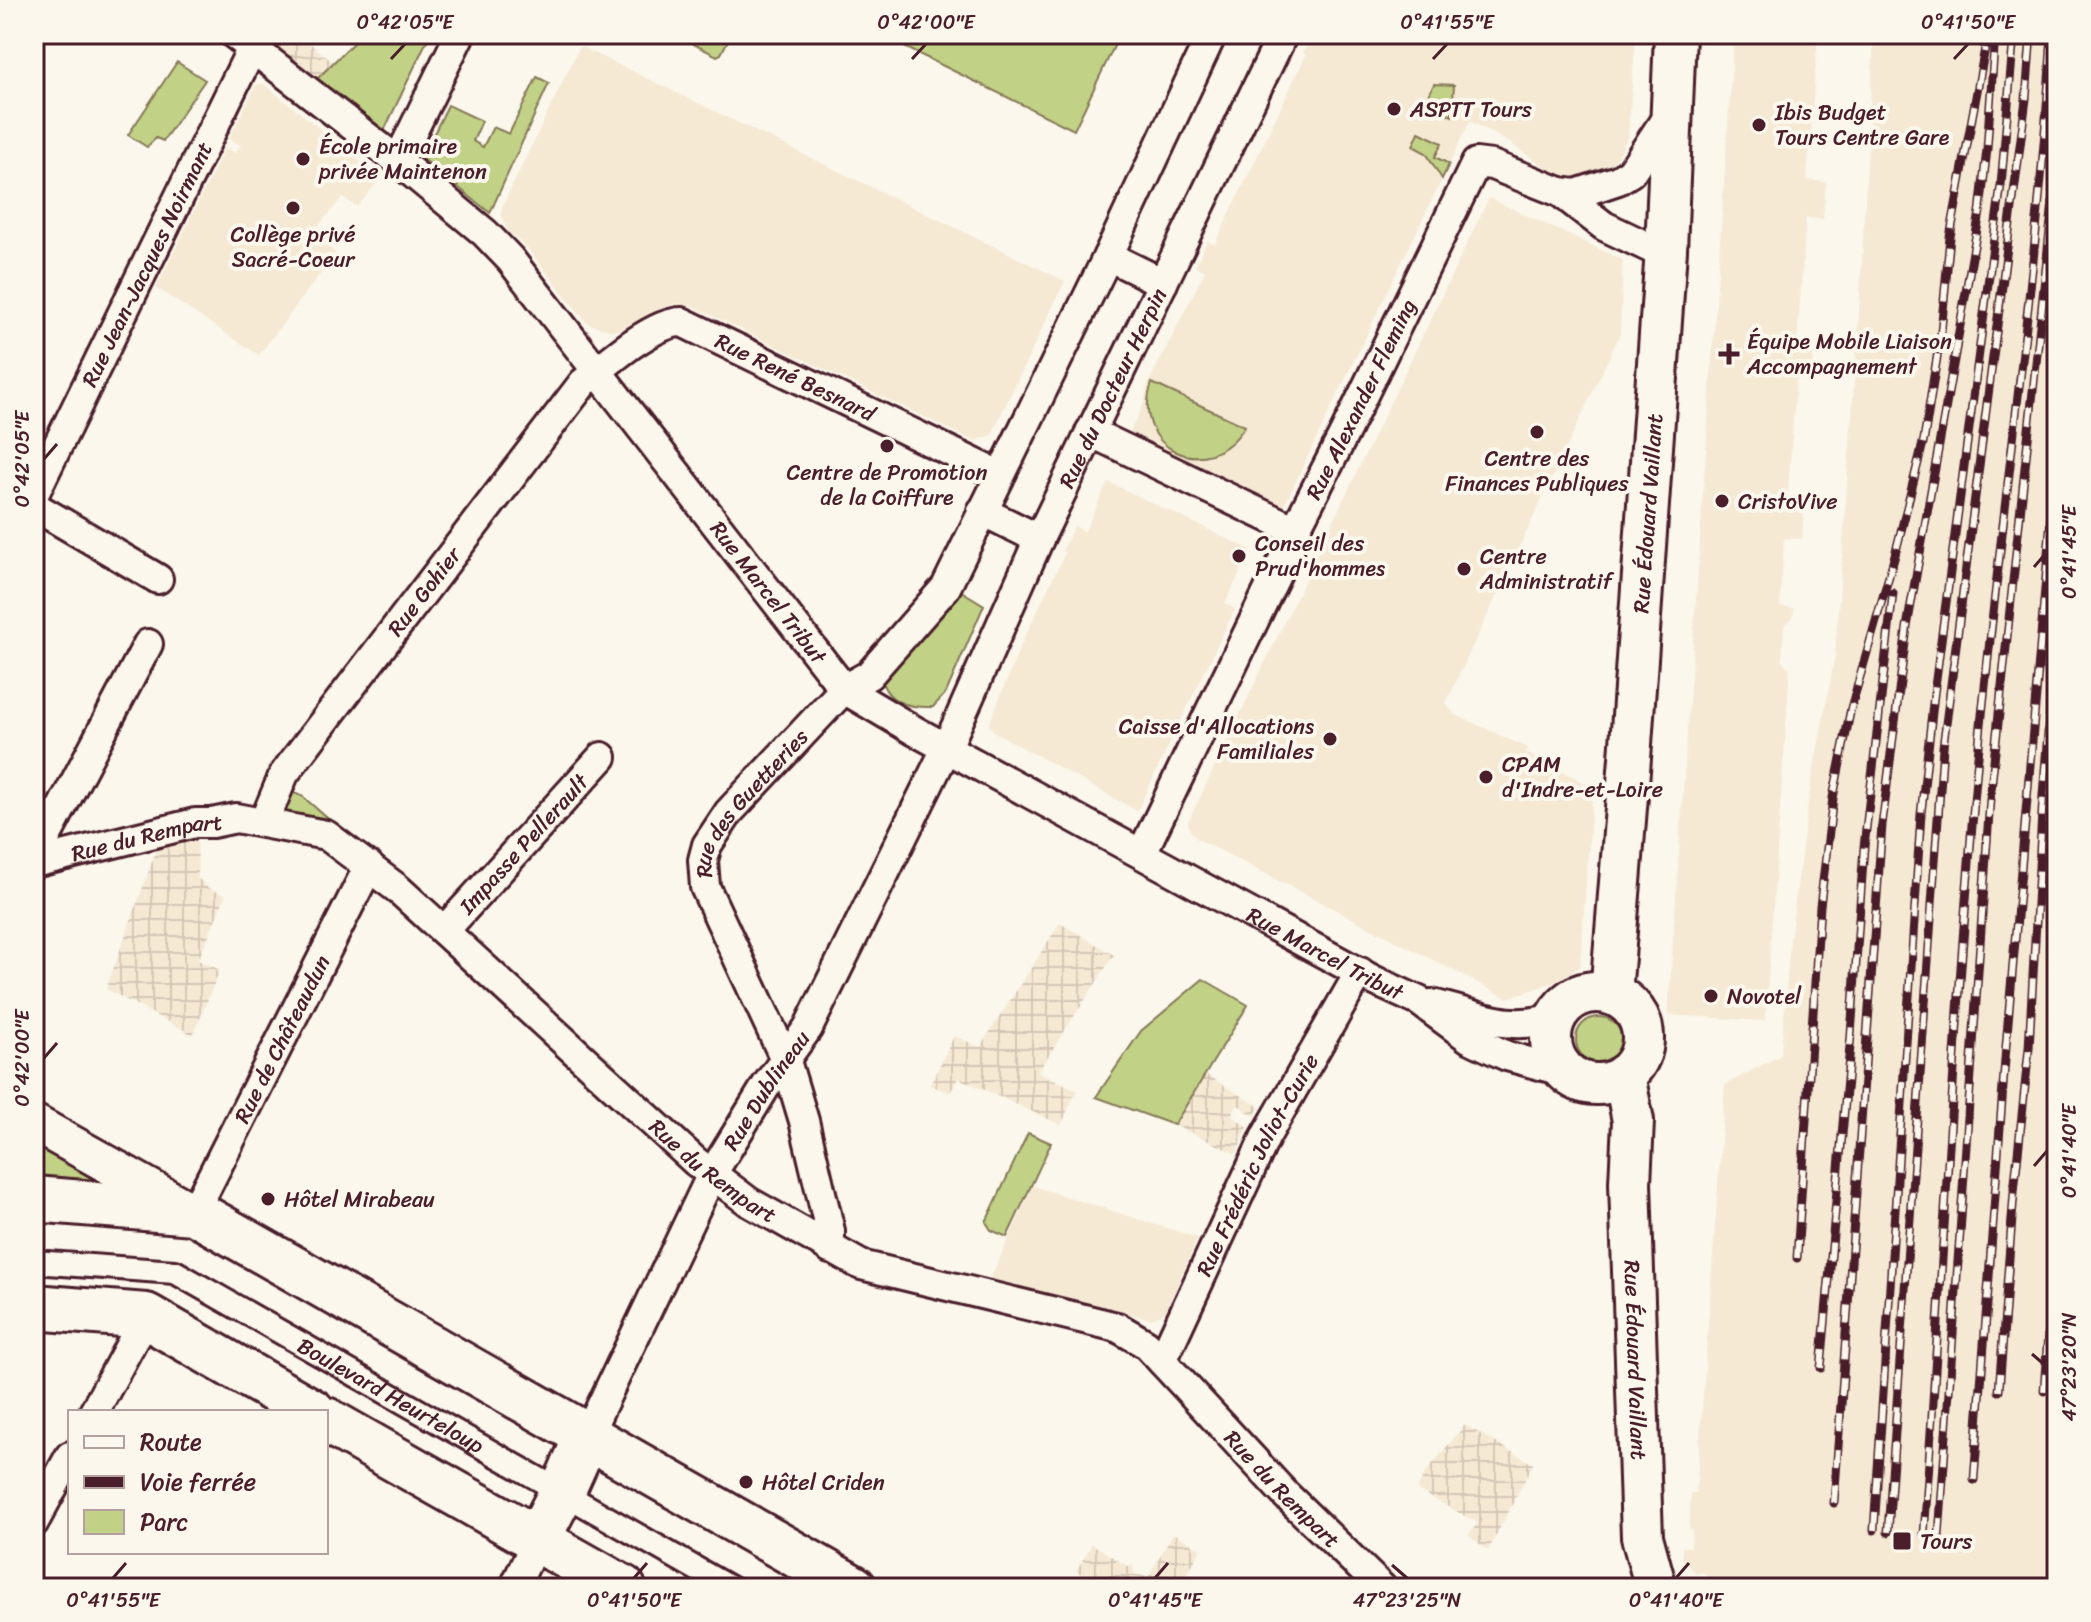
<svg xmlns="http://www.w3.org/2000/svg" width="2091" height="1622" viewBox="0 0 2091 1622" font-family="Sriracha,sans-serif">
<style>
.built{fill:#f5e9d4}
.industrial{fill:url(#industrial-grid)}
.green{fill:#c1d186;stroke:#867858;stroke-width:2}
.lines{fill:none;stroke-linecap:round;stroke-linejoin:round}
.pedestrian-casing{stroke:#4a1f2b;stroke-width:28}
.minor-casing{stroke:#4a1f2b;stroke-width:34}
.tertiary-casing{stroke:#4a1f2b;stroke-width:42}
.secondary-casing{stroke:#4a1f2b;stroke-width:46}
.primary-casing{stroke:#4a1f2b;stroke-width:50}
.pedestrian{stroke:#fbf7ec;stroke-width:22}
.minor{stroke:#fbf7ec;stroke-width:28}
.tertiary{stroke:#fbf7ec;stroke-width:36}
.secondary{stroke:#fbf7ec;stroke-width:40}
.primary{stroke:#fbf7ec;stroke-width:44}
.rail-casing{stroke:#4a1f2b;stroke-width:9}
.rail{stroke:#fbf7ec;stroke-width:6;stroke-dasharray:18;stroke-linecap:butt}
.ticks{fill:none;stroke:#4a1f2b;stroke-width:3}
.poi-dot{fill:#4a1f2b;stroke:#fbf7ec;stroke-width:3}
.labels{text-anchor:middle;dominant-baseline:central;stroke-width:8;stroke-linejoin:round;paint-order:stroke}
.poi-label{font-size:22px;fill:#4a1f2b;stroke:#fbf7ec;text-anchor:start}
.street-label{font-size:22px;fill:#4a1f2b;stroke:#fbf7ec}
.neatline{fill:none;stroke:#4a1f2b;stroke-width:3}
.ticks-label{font-size:20px;text-anchor:middle;fill:#4a1f2b}
</style>
<defs>
<pattern id="industrial-grid" width="8" height="8" patternUnits="userSpaceOnUse" patternTransform="scale(2)"><rect width="8" height="8" fill="#f5e9d4"/><path d="M0 4h8M4 0v8" fill="none" stroke="#d4c7b6"/></pattern>
</defs>
<rect width="100%" height="100%" fill="#fbf7ec"/>
<filter id="ink" filterUnits="userSpaceOnUse"><feTurbulence type="fractalNoise" baseFrequency=".0125" numOctaves="2"/><feDisplacementMap in="SourceGraphic" scale="16" xChannelSelector="R" yChannelSelector="G"/><feConvolveMatrix kernelMatrix="1 2 1 2 8 2 1 2 1" color-interpolation-filters="sRGB"/></filter>
<g filter="url(#ink)">
<!-- built -->
<path class="built" d="M1312,34H1636L1628,137L1616,160L1596,174L1575,178L1559,176L1508,142L1470,121L1283,508L1129,434L1145,401L1147,386L1205,271L1195,266L1207,241L1215,244L1306,55L1303,53Z
M1734,34H1818L1807,180L1826,182L1823,219L1806,218L1797,342L1814,343L1812,380H1796L1787,505L1804,507L1802,539L1784,538L1780,607L1794,608L1793,617L1784,626L1782,661L1790,669L1765,1021L1668,1015Z
M1874,34H2057V1510L2052,1588H1705L1706,1573H1696L1682,1558V1547H1691L1692,1530L1689,1529L1691,1493H1696L1725,1085L1781,1055L1790,940L1809,795L1835,655L1859,313Z
M580,46L1065,281L991,436L974,441L692,306L678,304L663,307L619,330H608L587,323L528,249L508,231L501,214L502,207Z
M264,84L381,178L357,207L343,197L314,231L332,245L330,248L336,253L259,355L156,288L225,148L235,153L241,145L229,139L256,85Z
M1489,198L1623,260L1620,334L1446,703L1454,714L1528,748L1526,753L1593,787L1580,967L1553,983L1507,998L1196,838L1190,830L1188,822Z
M1108,482L1251,550L1225,604L1235,609L1137,811L993,731L989,725L1020,647L1065,553L1062,551L1074,526L1085,531Z
M1033,1186L1198,1238L1165,1312L1152,1319L989,1281Z"/>
<!-- industrial -->
<path class="industrial" d="M281,34H310L306,40L333,62L317,79L278,49Z
M197,838L198,878L208,888L226,895L198,960L220,970L193,1035L106,989L157,848Z
M1060,923L1114,955L1038,1072L1077,1090L1061,1125L958,1078L950,1093L930,1085L954,1036L980,1047Z
M1205,1074L1260,1107L1254,1116L1238,1105L1231,1115L1248,1127L1236,1154L1174,1125Z
M1465,1425L1533,1464L1488,1551L1468,1535L1478,1523L1417,1490L1425,1473Z
M1173,1533L1201,1549L1179,1588H1106L1076,1571L1092,1544L1127,1566L1133,1565L1134,1574L1148,1577Z"/>
<!-- green -->
<path class="green" d="M362,34H430L384,131L317,79Z
M673,34H731L721,54L717,56Z
M878,34H1120L1074,130Z
M177,62L205,80L163,141L156,138L147,147L128,135Z
M537,77L549,83L490,213L422,158L448,105L482,121L473,141L483,147L493,127L509,134Z
M1434,84L1454,85L1452,116L1425,103Z
M1419,132L1442,143L1435,157L1449,164L1442,179L1426,153L1413,146Z
M1152,383L1245,426C1208,486 1129,449 1152,383Z
M958,589L984,605L946,693L933,707C907,708 884,702 880,673Z
M291,792L302,796L333,823L279,813Z
M1203,979L1248,1005L1174,1125L1096,1097L1141,1031Z
M1576 1040a23 23 0 1 1 46 0a23 23 0 1 1-46 0Z
M1028,1133L1051,1143L1007,1237L991,1230L986,1222Z
M34,1143L120,1189L34,1182Z"/>
<g class="lines">
<defs>
<g id="pedestrian">
<path id="s1" d="M34,1262L175,1272L730,1588"/>
</g>
<g id="minor">
<path id="s2" d="M234,34L398,161L485,233L510,259L844,689L915,731L1373,980L1419,1001L1469,1038L1492,1049L1507,1056L1566,1072"/>
<path d="M398,161L460,34"/>
<path d="M1560,192L1604,226L1665,255"/>
<path d="M1108,256L1163,283"/>
<path d="M1090,432L1295,530"/>
<path id="s3" d="M34,494L259,34"/>
<path d="M34,506L158,579"/>
<path d="M982,511L1039,539"/>
<path id="s4" d="M264,822L284,774L583,383C606,364 653,322 682,322L999,475"/>
<path id="s5" d="M1142,853L1289,548L1295,530L1345,432L1476,163L1492,165L1560,192L1576,194L1618,180L1631,172L1671,111"/>
<path d="M34,860L148,644"/>
<path id="s6" d="M34,863L195,823H212L236,818L326,835L398,889L696,1162L749,1202L861,1265L1117,1327L1146,1344L1286,1495L1382,1588"/>
<path id="s7" d="M444,931L602,757"/>
<path d="M1431,1004C1479,1014 1506,1033 1556,1017"/>
<path id="s8" d="M194,1212L369,866"/>
<path id="s9" d="M830,1249V1231L804,1121L786,1061L705,887L703,860L707,845L729,812L844,689L869,675L946,587L1108,256L1212,34"/>
<path id="s10" d="M1162,1361L1266,1136L1360,972"/>
<path d="M94,1412L146,1316"/>
<path id="s11" d="M587,1436L712,1174L766,1086L808,1028L947,747L1039,539L1283,34"/>
<path d="M34,1522L70,1456"/>
<path d="M514,1588L537,1540"/>
</g>
<path id="tertiary" d="M34,1123L189,1210"/>
<g id="secondary">
<circle cx="1597" cy="1038" r="46"/>
<path id="s12" d="M1611,994L1630,758L1666,250L1675,34"/>
<path id="s13" d="M1624,1075L1633,1121L1630,1183L1642,1537L1656,1588"/>
</g>
<path id="primary" d="M34,1199L194,1212L854,1588
M34,1307L146,1316L313,1412
M326,1420L623,1588
M537,1540L562,1492L587,1436"/>
</defs>
<!-- pedestrian casing -->
<use href="#pedestrian" class="pedestrian-casing"/>
<!-- minor casing -->
<use href="#minor" class="minor-casing"/>
<!-- tertiary casing -->
<use href="#tertiary" class="tertiary-casing"/>
<!-- secondary casing -->
<use href="#secondary" class="secondary-casing"/>
<!-- primary casing -->
<use href="#primary" class="primary-casing"/>
<!-- pedestrian -->
<use href="#pedestrian" class="pedestrian"/>
<!-- minor -->
<use href="#minor" class="minor"/>
<!-- tertiary -->
<use href="#tertiary" class="tertiary"/>
<!-- secondary -->
<use href="#secondary" class="secondary"/>
<!-- primary -->
<use href="#primary" class="primary"/>
<defs>
<path id="rail" d="M1797,1258L1820,906L1833,798L1851,708L1895,555L1924,439L1941,332L1950,237L1985,48
M1821,1368L1851,1035L1864,847L1893,593
M1999,1391L2014,1192L2029,1048L2043,795L2057,620
M2044,1391L2057,1207
M1974,1480L2006,1046L2057,448
M1834,1503L1882,825L1907,627L1980,212L1987,149L1995,34
M1874,1530L1921,814L1934,694L2001,185L2014,34
M1888,1532L1943,747L2026,99L2031,34
M1924,1535C1943,1269 1955,1001 1980,735C2003,501 2038,268 2052,34
M1939,1536L1990,799L2057,164"/>
</defs>
<!-- rail casing -->
<use href="#rail" class="rail-casing"/>
<!-- rail -->
<use href="#rail" class="rail"/>
</g>
</g>
<!-- ticks -->
<path class="ticks" d="M391,59L405,44M912,59L926,44M1433,59L1447,44M1954,59L1968,44M44,459L57,444M2034,567L2047,552M44,1058L57,1043M2034,1166L2047,1151M2032,1354L2047,1367M1392,1565L1407,1578M113,1578L126,1563M634,1578L647,1563M1155,1578L1168,1563M1676,1578L1689,1563"/>
<!-- markers -->
<g class="poi-dot">
<circle cx="1394" cy="109" r="8"/>
<circle cx="1759" cy="125" r="8"/>
<circle cx="303" cy="159" r="8"/>
<circle cx="293" cy="208" r="8"/>
<path d="M1725 342h8v8h8v8h-8v8h-8v-8h-8v-8h8z"/>
<circle cx="1537" cy="432" r="8"/>
<circle cx="887" cy="446" r="8"/>
<circle cx="1722" cy="501" r="8"/>
<circle cx="1239" cy="556" r="8"/>
<circle cx="1464" cy="569" r="8"/>
<circle cx="1330" cy="739" r="8"/>
<circle cx="1486" cy="777" r="8"/>
<circle cx="1711" cy="996" r="8"/>
<circle cx="268" cy="1199" r="8"/>
<circle cx="746" cy="1482" r="8"/>
<rect x="1892" y="1531" width="20" height="20" rx="4"/>
</g>
<g class="labels">
<!-- poi labels -->
<g class="poi-label">
<text x="1410" y="109">ASPTT Tours</text>
<text x="1775" y="112">Ibis Budget<tspan x="1775" dy="25">Tours Centre Gare</tspan></text>
<text x="319" y="146">École primaire<tspan x="319" dy="25">privée Maintenon</tspan></text>
<text x="293" y="234" text-anchor="middle">Collège privé<tspan x="293" dy="25">Sacré-Coeur</tspan></text>
<text x="1747" y="341">Équipe Mobile Liaison<tspan x="1747" dy="25">Accompagnement</tspan></text>
<text x="1537" y="458" text-anchor="middle">Centre des<tspan x="1537" dy="25">Finances Publiques</tspan></text>
<text x="887" y="472" text-anchor="middle">Centre de Promotion<tspan x="887" dy="25">de la Coiffure</tspan></text>
<text x="1738" y="501">CristoVive</text>
<text x="1255" y="543">Conseil des<tspan x="1255" dy="25">Prud'hommes</tspan></text>
<text x="1480" y="556">Centre<tspan x="1480" dy="25">Administratif</tspan></text>
<text x="1314" y="726" text-anchor="end">Caisse d'Allocations<tspan x="1314" dy="25">Familiales</tspan></text>
<text x="1502" y="764">CPAM<tspan x="1502" dy="25">d'Indre-et-Loire</tspan></text>
<text x="1727" y="996">Novotel</text>
<text x="284" y="1199">Hôtel Mirabeau</text>
<text x="762" y="1482">Hôtel Criden</text>
<text x="1920" y="1541">Tours</text>
</g>
<!-- street labels -->
<g class="street-label">
<text stroke="none"><textPath href="#s3" startOffset="256">Rue Jean-Jacques Noirmant</textPath></text>
<text stroke="none"><textPath href="#s4" startOffset="788">Rue René Besnard</textPath></text>
<text stroke="none"><textPath href="#s11" startOffset="1174">Rue du Docteur Herpin</textPath></text>
<text stroke="none"><textPath href="#s5" startOffset="504">Rue Alexander Fleming</textPath></text>
<text stroke="none"><textPath href="#s12" startOffset="482">Rue Édouard Vaillant</textPath></text>
<text stroke="none"><textPath href="#s4" startOffset="282">Rue Gohier</textPath></text>
<text stroke="none"><textPath href="#s2" startOffset="778">Rue Marcel Tribut</textPath></text>
<text stroke="none"><textPath href="#s9" startOffset="486">Rue des Guetteries</textPath></text>
<text stroke="none"><textPath href="#s6" startOffset="116">Rue du Rempart</textPath></text>
<text stroke="none"><textPath href="#s7" startOffset="118">Impasse Pellerault</textPath></text>
<text stroke="none"><textPath href="#s2" startOffset="1450">Rue Marcel Tribut</textPath></text>
<text stroke="none"><textPath href="#s8" startOffset="194">Rue de Châteaudun</textPath></text>
<text stroke="none"><textPath href="#s11" startOffset="390">Rue Dublineau</textPath></text>
<text stroke="none"><textPath href="#s10" startOffset="218">Rue Frédéric Joliot-Curie</textPath></text>
<text stroke="none"><textPath href="#s6" startOffset="812">Rue du Rempart</textPath></text>
<text stroke="none"><textPath href="#s13" startOffset="286">Rue Édouard Vaillant</textPath></text>
<text stroke="none"><textPath href="#s1" startOffset="390">Boulevard Heurteloup</textPath></text>
<text stroke="none"><textPath href="#s6" startOffset="1484">Rue du Rempart</textPath></text>
</g>
</g>
<!-- margin -->
<rect width="2091" height="1622" fill="none" stroke="#fbf7ec" stroke-width="88"/>
<!-- legend -->
<rect x="68" y="1410" width="260" height="144" fill="#fbf7ec" stroke="#b4a19f" stroke-width="2"/>
<rect x="84" y="1436" width="40" height="12" fill="#fbf7ec" stroke="#b4a19f" stroke-width="2"/>
<text x="140" y="1450" font-size="24" fill="#4a1f2b">Route</text>
<rect x="84" y="1476" width="40" height="12" fill="#4a1f2b" stroke="#b4a19f" stroke-width="2"/>
<text x="140" y="1490" font-size="24" fill="#4a1f2b">Voie ferrée</text>
<rect x="84" y="1510" width="40" height="24" fill="#c1d186" stroke="#b4a19f" stroke-width="2"/>
<text x="140" y="1530" font-size="24" fill="#4a1f2b">Parc</text>
<rect x="44" y="44" width="2003" height="1534" class="neatline"/>
<g class="ticks-label">
<text x="405" y="29">0°42'05"E</text>
<text x="926" y="29">0°42'00"E</text>
<text x="1447" y="29">0°41'55"E</text>
<text x="1968" y="29">0°41'50"E</text>
<text transform="translate(22 459) rotate(-90)" y="7">0°42'05"E</text>
<text transform="translate(2069 552) rotate(-90)" y="7">0°41'45"E</text>
<text transform="translate(22 1058) rotate(-90)" y="7">0°42'00"E</text>
<text transform="translate(2069 1151) rotate(-90)" y="7">0°41'40"E</text>
<text transform="translate(2069 1367) rotate(-90)" y="7">47°23'20"N</text>
<text x="113" y="1607">0°41'55"E</text>
<text x="634" y="1607">0°41'50"E</text>
<text x="1155" y="1607">0°41'45"E</text>
<text x="1407" y="1607">47°23'25"N</text>
<text x="1676" y="1607">0°41'40"E</text>
</g>
</svg>
